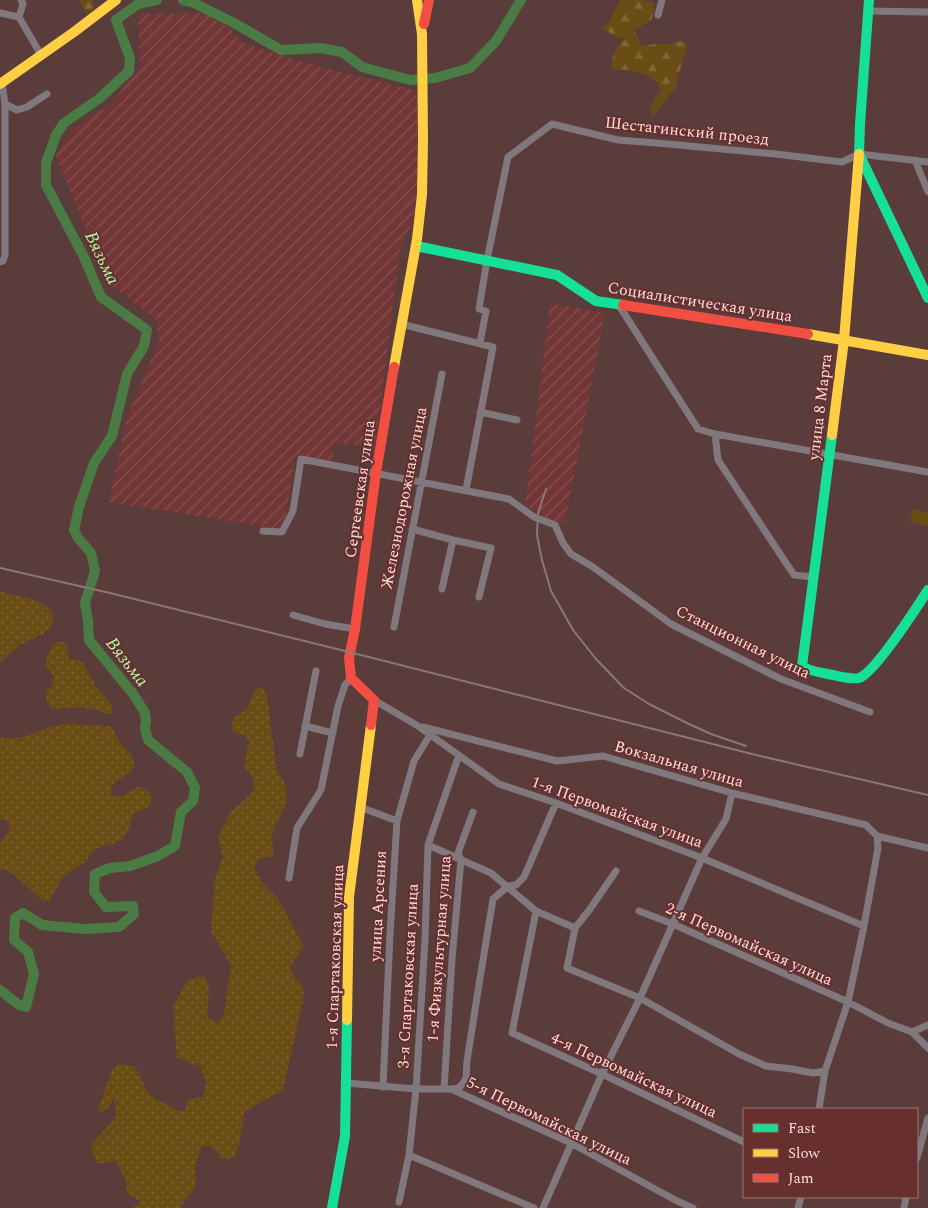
<svg xmlns="http://www.w3.org/2000/svg" width="928" height="1208" viewBox="0 0 928 1208" font-family="Spectral,serif">
<style>
.industrial{fill:url(#industrial-furrows)}
.grass{fill:url(#grass-dots)}
.forest{fill:url(#forest-firs)}
.pitch{fill:#6a4d15}
.lines{fill:none;stroke-linecap:round;stroke-linejoin:round}
.river{stroke:#4b7b45;stroke-width:10}
.street{stroke:#81787d;stroke-width:7}
.fast{stroke:#16e098;stroke-width:10}
.slow{stroke:#ffcf43;stroke-width:10}
.jam{stroke:#f24e42;stroke-width:10}
.rail{stroke:#88787a;stroke-width:2}
.labels{text-anchor:middle;dominant-baseline:central;stroke-width:4;stroke-linejoin:round;paint-order:stroke}
.street-label{font-size:16px;fill:#fbdedc;stroke:#672f2e}
.water-label{font-size:18px;font-style:italic;fill:#acfaa5;stroke:#672f2e}
</style>
<defs>
<pattern id="industrial-furrows" width="10" height="10" patternUnits="userSpaceOnUse" patternTransform="scale(1.25)"><rect width="10" height="10" fill="#713635"/><path d="M-1 1l2-2M0 10L10 0M9 11l2-2" fill="none" stroke="#865352"/></pattern>
<pattern id="grass-dots" width="8" height="8" patternUnits="userSpaceOnUse" patternTransform="scale(1.25)"><rect width="8" height="8" fill="#6a4d15"/><path d="M2 2h.1M6 6h.1" fill="none" stroke="#806636" stroke-width="1.8" stroke-linecap="round"/></pattern>
<pattern id="forest-firs" width="22" height="20" patternUnits="userSpaceOnUse" patternTransform="scale(1.25)"><rect width="22" height="20" fill="#6a4d15"/><path d="M5 1l3.5 6h-7zM16 11l3.5 6h-7z" fill="#806636"/></pattern>
</defs>
<rect width="100%" height="100%" fill="#5a3c3b"/>
<!-- industrial -->
<path class="industrial" d="M204,13L232,30L241,42L302,62L417,91L419,198L416,214L400,251L375,447L335,443L332,461L308,457H295L285,523L279,529L109,502L127,417L159,341L157,320L111,285L87,233L56,155L71,130L111,104L140,67L138,14Z
M550,303L605,313L565,523L543,518L533,509L525,505Z"/>
<!-- grass -->
<path class="grass" d="M0,592C14,595 51,599 53,617C53,624 50,628 44,633C37,638 28,640 20,645C13,650 6,657 0,663Z
M57,642C64,641 66,643 68,649L67,653L68,658L72,660H80L83,663C89,672 92,681 98,689C104,697 114,701 112,713L107,714L97,710L80,707L52,709L47,702L46,692C49,688 53,686 53,682C55,675 51,672 47,667C43,661 51,646 57,642Z
M262,687L267,696L276,768L287,788L286,804L272,834L273,856L259,859L254,868L263,884L277,897L304,947L290,967L294,977L302,985L304,996L283,1090L244,1112L240,1141L234,1158L222,1159L211,1146H202L195,1166L196,1187L182,1204V1208H132L141,1202L128,1194L124,1177L116,1161L97,1164L91,1145L116,1117L114,1098L107,1109L101,1113L98,1109L112,1069L119,1064L135,1066L149,1095L179,1111H184L189,1099L203,1097L206,1083L200,1066L177,1058L173,1006L188,980L205,976L209,988L207,1017L218,1023L224,1014L231,965L211,931L215,878L223,857L218,836L230,813L254,791L253,778L244,766L249,741L246,736L232,731L233,718L248,708L254,690Z
M67,724L99,725L112,727C115,731 116,737 119,741C124,748 131,753 134,760C139,777 110,775 111,794C127,805 132,777 147,791C149,793 151,794 152,797C152,801 150,805 147,808C143,811 137,811 133,814L129,829L122,840L115,843L102,846L93,851L85,862L64,875L54,893L49,900L43,901L12,873L6,870L0,871V844L10,829L7,820L0,819V737C22,742 31,732 51,727C56,726 61,725 67,724Z"/>
<!-- forest -->
<path class="forest" d="M79,0H92L94,5L91,12L86,13Z
M620,0H641L654,3V10L652,19L641,26L634,29L642,46L657,44H670L680,41L686,43V50L679,73L676,87L653,116L650,108L654,98L661,91C657,71 627,70 611,69C612,55 615,50 624,39L616,37L603,29L611,18Z"/>
<!-- pitch -->
<path class="pitch" d="M913,509L928,513V526L910,522Z"/>
<g class="lines">
<!-- river -->
<path class="river" d="M183,0L192,2L234,23L281,50L320,48L342,52L362,67L410,80L435,78L470,68L496,41L521,0
M0,990L19,1005L26,1007L34,974L28,952L14,940L15,918L23,913L42,925L85,929L119,927L134,914L133,906L106,907L94,892L95,874L110,868L130,866L158,856L175,846L181,812L193,801L195,788L187,772L148,740L145,728L146,721L145,713L134,695L89,640L88,621L85,603L95,571L91,553L78,538L74,530L79,507L94,463L112,436L127,374L144,346L147,330L101,297L84,257L46,185V163L56,135L64,123L100,98L129,71L130,58L116,20L138,4L157,0"/>
<!-- street -->
<path class="street" d="M21,0L23,4L19,17L41,55
M869,11L928,12
M0,13L19,17
M658,15L662,0
M5,104L17,110L27,107L47,94
M915,160L928,192
M0,262L3,261L5,255V104L2,83
M618,304L698,429L715,434L718,460L794,575L813,577
M401,324L493,347L466,490
M480,343L486,311L479,309L487,260L508,157L552,124L618,140L657,143L776,154L842,162L859,154L928,162
M480,412L517,420
M715,434L928,472
M412,529L453,540L491,548L479,597
M263,531L282,532L293,511L301,459L509,499L534,517L555,525L563,543L571,554L593,567L671,624L781,679L870,712
M442,589L453,540
M293,615L325,624L355,629
M394,627L442,374
M374,700L418,726L499,784L556,803L702,858L864,926
M305,726L333,733
M423,727L557,761L603,756L732,793L866,825L877,836L928,848
M300,754L316,671
M360,807L397,821
M428,845L491,873L536,911L575,928
M616,871L590,909L575,928L567,968L640,998L739,1054L766,1066L792,1069L813,1073L825,1071
M289,878L297,828L321,790L338,706L345,685L351,678
M536,911L512,1033L602,1074L744,1142
M639,911L673,924L848,1002L888,1023L912,1032L928,1025
M912,1032L928,1048
M346,1083L416,1089H451L571,1143L677,1201L693,1208
M383,1087L390,934L397,821L414,761L430,735
M444,1089L452,959L461,860L458,853L473,812
M451,1089L459,1088L466,1079L467,1061L477,997L493,899L508,886L516,885L524,877L556,803
M819,1109L825,1071L848,1002L864,926L878,848L877,836
M409,1155L534,1208
M917,1158L928,1118
M399,1202L409,1155L416,1089L425,940L428,845L459,755
M543,1208L602,1074L640,998L702,858L726,819L732,793
M798,1208L801,1197
M904,1208L906,1197"/>
<!-- fast -->
<path class="fast" d="M869,0L860,124L859,154L928,298
M416,246L557,275L596,301L623,305
M832,435L802,666C809,671 819,672 828,674C835,675 851,680 859,678C875,673 917,607 928,590
M332,1208L345,1136L347,1020"/>
<!-- slow -->
<path class="slow" d="M0,84L74,32L116,0
M808,334L928,355
M394,367L417,239L422,195L423,140L422,34L417,0
M832,435L844,340L859,154
M347,1020L349,897L371,725"/>
<!-- jam -->
<path class="jam" d="M424,24L429,0
M623,305L808,334
M371,725L374,700L351,678L349,658L355,629L376,473L394,367"/>
<!-- rail -->
<path class="rail" d="M546,489L538,513L537,535L542,560L551,591L573,630L596,659L624,688L649,704L689,724L711,734L746,746
M0,568L110,593L349,652L756,755L928,795"/>
</g>
<g class="labels">
<!-- street labels -->
<g class="street-label">
<text transform="translate(687 131) rotate(6)">Шестагинский проезд</text>
<text transform="translate(700 302) rotate(9)">Социалистическая улица</text>
<text transform="translate(820 407) rotate(-83)">улица 8 Марта</text>
<text transform="translate(360 489) rotate(-82)">Сергеевская улица</text>
<text transform="translate(404 498) rotate(-79)">Железнодорожная улица</text>
<text transform="translate(743 642) rotate(26)">Станционная улица</text>
<text transform="translate(679 764) rotate(16)">Вокзальная улица</text>
<text transform="translate(617 812) rotate(20)">1-я Первомайская улица</text>
<text transform="translate(378 906) rotate(-87)">улица Арсения</text>
<text transform="translate(749 944) rotate(24)">2-я Первомайская улица</text>
<text transform="translate(439 949) rotate(-86)">1-я Физкультурная улица</text>
<text transform="translate(335 957) rotate(-88)">1-я Спартаковская улица</text>
<text transform="translate(408 976) rotate(-87)">3-я Спартаковская улица</text>
<text transform="translate(634 1075) rotate(25)">4-я Первомайская улица</text>
<text transform="translate(549 1121) rotate(26)">5-я Первомайская улица</text>
</g>
<!-- water labels -->
<g class="water-label">
<text transform="translate(102 258) rotate(64)">Вязьма</text>
<text transform="translate(127 662) rotate(52)">Вязьма</text>
</g>
</g>
<!-- legend -->
<rect x="743" y="1108" width="175" height="90" fill="#672f2e" stroke="#a27574"/>
<rect x="753" y="1124" width="25" height="8" fill="#16e098" stroke="#a27574"/>
<text x="788" y="1133" font-size="15" fill="#fbdedc">Fast</text>
<rect x="753" y="1149" width="25" height="8" fill="#ffcf43" stroke="#a27574"/>
<text x="788" y="1158" font-size="15" fill="#fbdedc">Slow</text>
<rect x="753" y="1174" width="25" height="8" fill="#f24e42" stroke="#a27574"/>
<text x="788" y="1183" font-size="15" fill="#fbdedc">Jam</text>
</svg>
